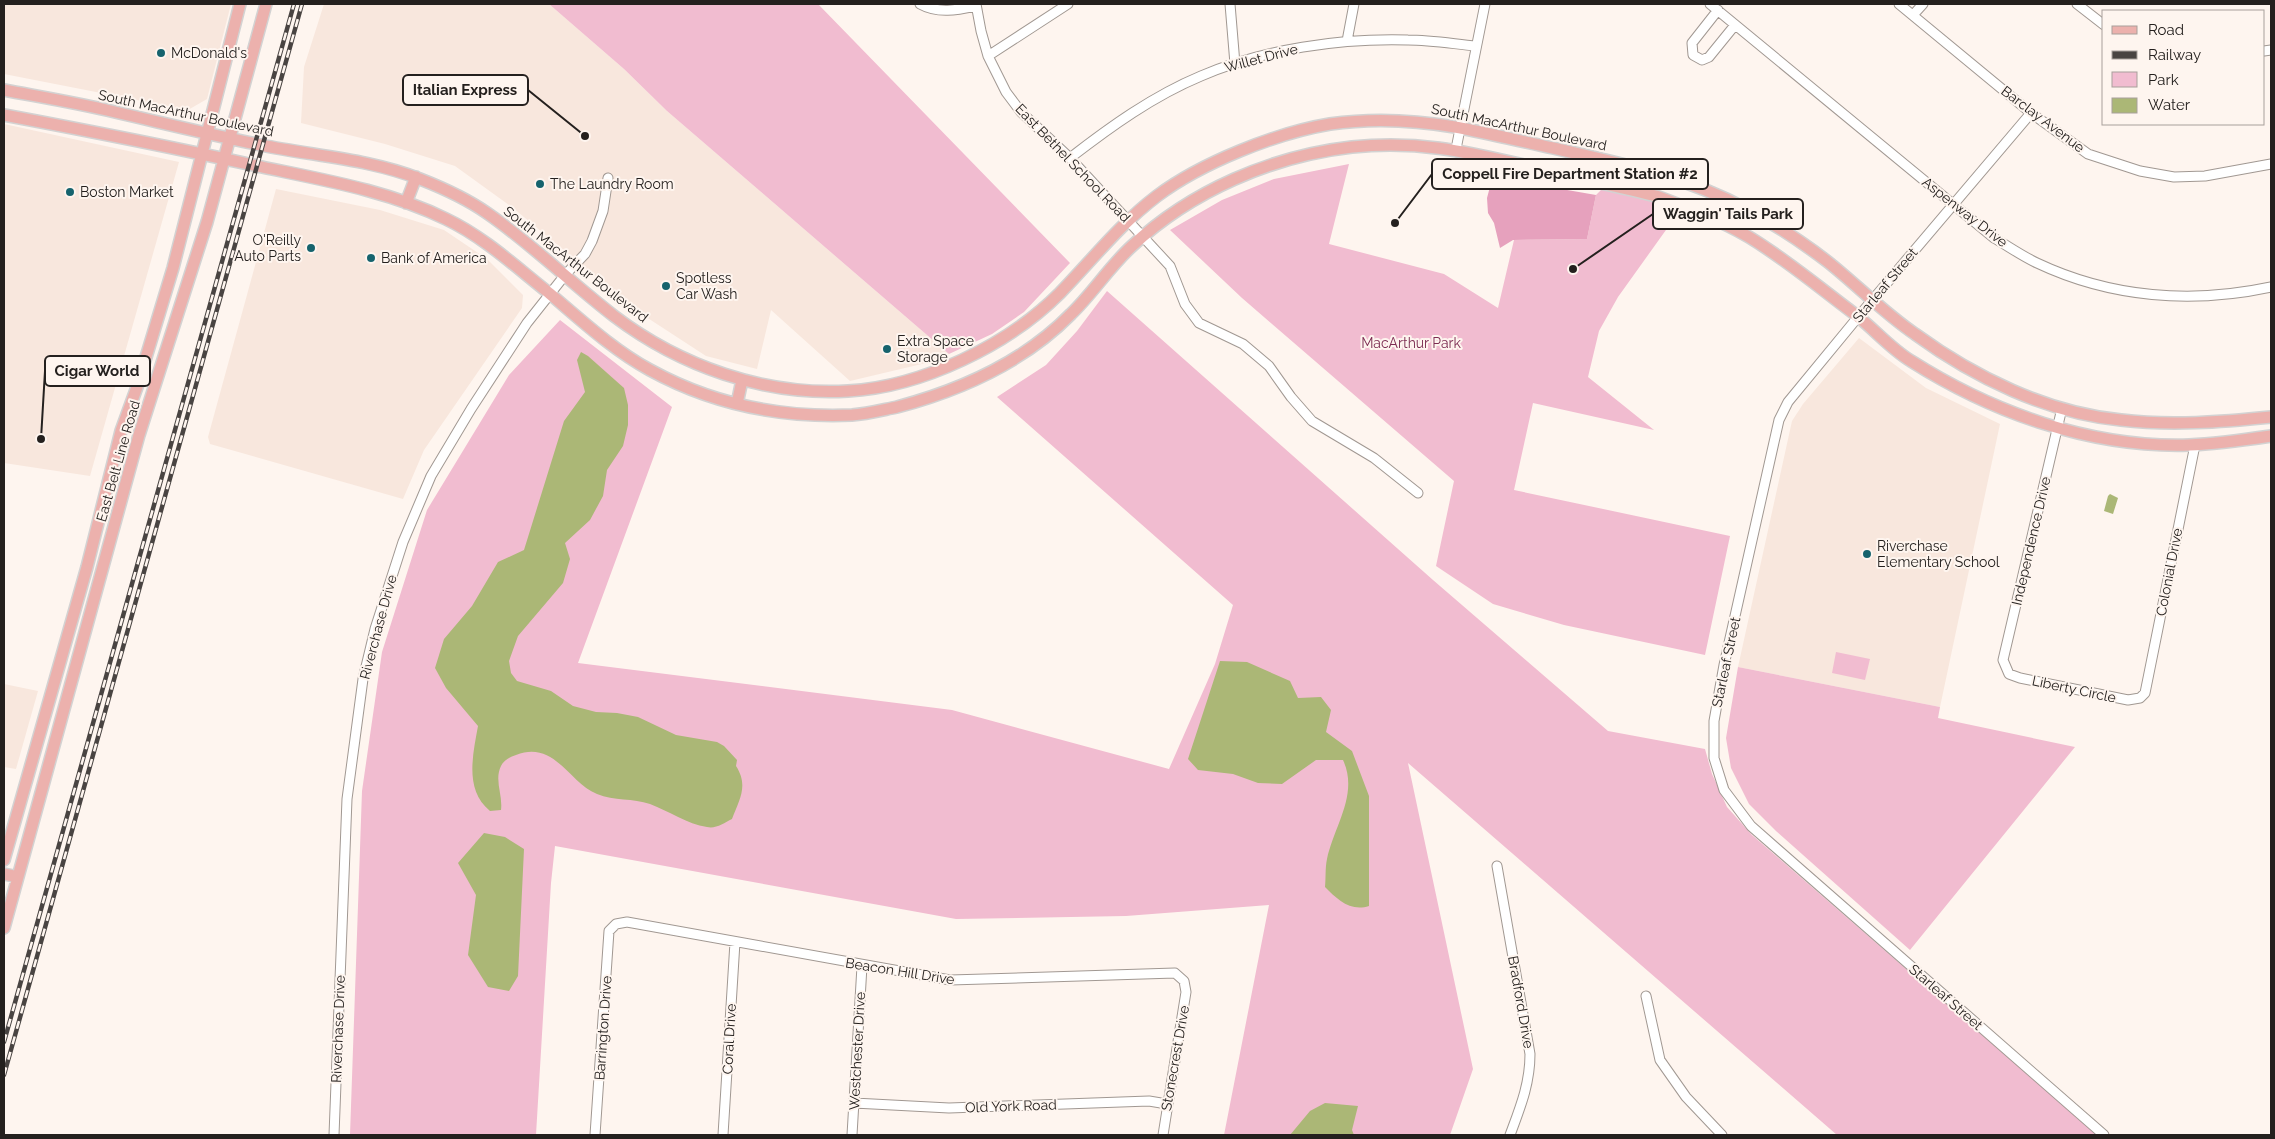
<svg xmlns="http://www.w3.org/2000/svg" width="2275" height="1139" viewBox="0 0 2275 1139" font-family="Raleway,sans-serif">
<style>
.built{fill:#f8e7dd}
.green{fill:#f1bcd0}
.forest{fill:#e6a1bd}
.water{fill:#abb776}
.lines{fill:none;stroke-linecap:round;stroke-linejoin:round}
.minor-casing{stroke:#a19892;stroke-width:11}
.major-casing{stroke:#d3d2d2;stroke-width:14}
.minor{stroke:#fff;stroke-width:9}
.major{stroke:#ecb1ad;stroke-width:11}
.rail-casing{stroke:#494442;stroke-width:4.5}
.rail{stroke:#fef5ef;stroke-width:2.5;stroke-dasharray:8;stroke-linecap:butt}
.poi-dot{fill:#16636d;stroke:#fef5ef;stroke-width:2}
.labels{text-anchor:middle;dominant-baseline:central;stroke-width:4;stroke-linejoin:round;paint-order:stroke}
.poi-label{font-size:14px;fill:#24201e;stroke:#fef5ef;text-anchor:start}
.street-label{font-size:14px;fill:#24201e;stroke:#fef5ef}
.park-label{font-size:14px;fill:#7c2c52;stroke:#fef5ef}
.leader{fill:none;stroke:#24201e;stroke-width:2}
.callout-dot{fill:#24201e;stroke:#fef5ef;stroke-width:2}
.callout{fill:#fef5ef;stroke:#24201e;stroke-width:2}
.callout-label{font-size:15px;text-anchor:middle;font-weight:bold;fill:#24201e}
</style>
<rect width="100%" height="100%" fill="#fef5ef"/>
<!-- built -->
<path class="built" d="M4,4H231L207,99L188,110L4,74Z
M324,4H549L624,69L667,111L949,354L943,359L850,381L771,310L757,369L706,356L640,313L513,208L455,166L385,144L301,123L304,67Z
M4,124L179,162L90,476L4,463Z
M276,189L380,210L444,230L487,259L523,295L522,308L424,450L403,499L210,444L208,437Z
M1859,338L1926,388L2000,424L1940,707L1738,667L1792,421L1803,404Z
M4,684L38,691L16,769L4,767Z"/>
<!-- green -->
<path class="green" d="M549,4H818L1070,263L1024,312L992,334L949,354L667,111L624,69Z
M1349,164L1329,244L1444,274L1498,308L1514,240L1587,239L1596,195L1602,189L1671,206L1676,216L1618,297L1599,331L1588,377L1654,430L1533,403L1514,490L1730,536L1705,655L1564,625L1493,604L1436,566L1454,481L1242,298L1170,230L1222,200L1274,179Z
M1107,291L1433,580L1608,731L1705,749L1712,774L1727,807L1752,835L2097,1135H1837L1408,763L1473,1069L1450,1135H1224L1269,905L1126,916L956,919L555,846L551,883L536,1135H350L362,791L382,652L427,510L509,375L560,320L672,407L578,663L952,710L1169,769L1215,664L1233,605L997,397L1046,365L1077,331Z
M1836,652L1870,659L1865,680L1832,673Z
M1738,667L1940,707L1938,718L2075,747L1910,950L1776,831L1749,804L1731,768L1726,738Z"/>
<!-- forest -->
<path class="forest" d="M1503,179L1596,195L1587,239L1513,240L1500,248L1494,223L1488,213L1487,198L1491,183Z"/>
<!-- water -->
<path class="water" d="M581,352L588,356L624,388L628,405V425L623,446L607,470L603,496L590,520L565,543L570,559L563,583L518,636L509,661L511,673L517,681L551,691L573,706L596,712L617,713L638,717L676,735L717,742L724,746L737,760L736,766C749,786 739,800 732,819C724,823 716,829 707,827C687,824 669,811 650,804C633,798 614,801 597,794C569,783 555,740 516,755C510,757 504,760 501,766C494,780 503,795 501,810L490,811C464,790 473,754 478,726L446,688L435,668L444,639L472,606L498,562L524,550L564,421L585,392L577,360Z
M2110,494L2118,498L2113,514L2104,511L2108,496Z
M1220,661L1247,662L1290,681L1298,698L1321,697L1331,710L1326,732L1352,751L1369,796V906C1350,912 1337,899 1325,887C1326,878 1325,868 1327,859C1334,826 1359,794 1343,760H1316L1282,784L1258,783L1233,774L1198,770L1188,759Z
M484,833L505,837L524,849L518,976L509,991L488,987L468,955L476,895L458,863Z
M1325,1103L1358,1106L1352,1130L1354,1135H1290L1310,1111Z"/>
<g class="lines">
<defs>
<path id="minor" d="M920,4C938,14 957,10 976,6
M976,4L981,31L988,56L1006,92L1021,112L1070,158L1170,266L1185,304L1199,323L1243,344L1269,366L1291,397L1312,421L1374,458L1418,493
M1230,4L1235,64
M1710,4L1994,238C2008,246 2022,256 2037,263C2111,298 2192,304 2271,287
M1899,4L2031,113L2088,154L2140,171L2174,177L2205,176L2271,164
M2077,4L2104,25
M1718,10L1692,43L1693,55L1702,60L1709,57L1735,25
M1913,15L1923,4
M1347,41L1354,4
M2264,51L2271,50
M988,56L1068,4
M2031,113L1858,317L1788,402L1779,420L1724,665L1714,721V758L1724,790L1751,826L2104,1135
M1456,149L1485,4
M1070,158C1110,127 1153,96 1201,76C1264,49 1340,38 1408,40C1431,40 1454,44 1476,46
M2062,408L2003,660L2009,674L2020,678L2128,700L2140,698L2145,693L2195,445
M1497,866L1530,1054C1530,1084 1520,1108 1510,1135
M1646,996L1660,1060L1686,1097L1722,1135
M854,1103L949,1108L1149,1101L1167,1104
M334,1135L347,799L363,679L375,629L403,542L431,476L471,409L527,323L565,275L585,254L592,241L603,211L608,178
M595,1135L609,931L616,924L627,922L950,980L1175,973L1184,981L1186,992L1163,1135
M723,1135L735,942
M852,1135L862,966"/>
<path id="major" d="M4,90C41,97 78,103 115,112C163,123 212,135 261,145C314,156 370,159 420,179C443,188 467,199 487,213C532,244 571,283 614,316C680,366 764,396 848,391C922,387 1008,345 1060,293C1092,260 1120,224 1157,196C1201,163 1276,133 1330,124C1371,118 1414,120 1455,127C1488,133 1520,141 1553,148C1617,163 1685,176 1744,208C1773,223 1802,242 1828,262C1857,285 1884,313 1915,334C1974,377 2047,413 2121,420C2170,426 2222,422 2271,417
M4,115C90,131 176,148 262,167C324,180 389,191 446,219C484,237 516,267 549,293C581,320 613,350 650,370C712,404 782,418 852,415C867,414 882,410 897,407C961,390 1024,362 1071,314C1093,293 1109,267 1132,246C1191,191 1272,156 1352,147C1420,140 1467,152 1532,167C1573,177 1615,186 1656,196C1688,208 1720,220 1749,237C1787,260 1821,289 1856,315C1875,330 1891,349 1911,361C1993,413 2091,448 2189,445C2216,444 2244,440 2271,436
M406,203L416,177
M737,404L742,380
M4,860L87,567L121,431L137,387L173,268L240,4
M4,874L18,877
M4,928L139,435L207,222L266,4"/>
</defs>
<!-- minor casing -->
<use href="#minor" class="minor-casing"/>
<!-- major casing -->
<use href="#major" class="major-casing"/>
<!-- minor -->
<use href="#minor" class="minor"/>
<!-- major -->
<use href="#major" class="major"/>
<defs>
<path id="rail" d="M4,1042L294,4
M4,1075L302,4"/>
</defs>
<!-- rail casing -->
<use href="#rail" class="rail-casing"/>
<!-- rail -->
<use href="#rail" class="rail"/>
</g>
<!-- markers -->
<g class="poi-dot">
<circle cx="161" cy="53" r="5"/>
<circle cx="540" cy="184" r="5"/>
<circle cx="70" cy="192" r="5"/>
<circle cx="311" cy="248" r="5"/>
<circle cx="371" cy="258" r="5"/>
<circle cx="666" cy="286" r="5"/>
<circle cx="887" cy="349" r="5"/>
<circle cx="1867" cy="554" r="5"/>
</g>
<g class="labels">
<!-- poi labels -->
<g class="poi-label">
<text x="171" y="53">McDonald's</text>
<text x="550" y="184">The Laundry Room</text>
<text x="80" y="192">Boston Market</text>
<text x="301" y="240" text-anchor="end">O'Reilly<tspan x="301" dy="16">Auto Parts</tspan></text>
<text x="381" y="258">Bank of America</text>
<text x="676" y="278">Spotless<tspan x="676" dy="16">Car Wash</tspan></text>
<text x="897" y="341">Extra Space<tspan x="897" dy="16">Storage</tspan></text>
<text x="1877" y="546">Riverchase<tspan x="1877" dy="16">Elementary School</tspan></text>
</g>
<!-- street labels -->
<g class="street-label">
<text transform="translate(1261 58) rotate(-15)">Willet Drive</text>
<text transform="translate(186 113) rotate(12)">South MacArthur Boulevard</text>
<text transform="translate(2043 119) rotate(37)">Barclay Avenue</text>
<text transform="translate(1519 127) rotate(12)">South MacArthur Boulevard</text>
<text transform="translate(1073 163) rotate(46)">East Bethel School Road</text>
<text transform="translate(1965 212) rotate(38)">Aspenway Drive</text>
<text transform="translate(576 264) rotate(38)">South MacArthur Boulevard</text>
<text transform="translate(1885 285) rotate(-50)">Starleaf Street</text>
<text transform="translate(118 461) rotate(-74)">East Belt Line Road</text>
<text transform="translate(2031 541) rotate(-77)">Independence Drive</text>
<text transform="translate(2169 572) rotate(-79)">Colonial Drive</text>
<text transform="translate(378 627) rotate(-75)">Riverchase Drive</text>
<text transform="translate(1726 662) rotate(-78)">Starleaf Street</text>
<text transform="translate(2074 689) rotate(12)">Liberty Circle</text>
<text transform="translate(900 971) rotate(9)">Beacon Hill Drive</text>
<text transform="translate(1946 997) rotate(41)">Starleaf Street</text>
<text transform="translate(1521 1002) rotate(80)">Bradford Drive</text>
<text transform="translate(603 1028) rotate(-86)">Barrington Drive</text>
<text transform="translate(338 1029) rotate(-88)">Riverchase Drive</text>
<text transform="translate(729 1039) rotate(-87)">Coral Drive</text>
<text transform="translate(857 1051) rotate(-87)">Westchester Drive</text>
<text transform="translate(1175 1058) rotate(-80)">Stonecrest Drive</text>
<text transform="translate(1011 1106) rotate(-2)">Old York Road</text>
</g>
<!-- park labels -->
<g class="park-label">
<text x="1411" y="343">MacArthur Park</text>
</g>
</g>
<!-- callouts -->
<path class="leader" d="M585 136L528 90M1395 223L1432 174M1573 269L1653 214M41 439L45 371"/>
<g class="callout-dot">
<circle cx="585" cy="136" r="5"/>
<circle cx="1395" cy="223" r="5"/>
<circle cx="1573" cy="269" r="5"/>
<circle cx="41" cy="439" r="5"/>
</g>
<g class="callout">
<rect x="403" y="75" width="125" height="30" rx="5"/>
<rect x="1432" y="159" width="276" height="30" rx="5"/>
<rect x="1653" y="199" width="150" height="30" rx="5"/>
<rect x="45" y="356" width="105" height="30" rx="5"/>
</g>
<g class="callout-label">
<text x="465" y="95">Italian Express</text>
<text x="1570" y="179">Coppell Fire Department Station #2</text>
<text x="1728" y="219">Waggin' Tails Park</text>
<text x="97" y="376">Cigar World</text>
</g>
<!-- border -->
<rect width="2275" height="1139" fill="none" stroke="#24201e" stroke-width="10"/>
<!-- legend -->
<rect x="2102" y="10" width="162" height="115" fill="#fef5ef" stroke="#a7a09b"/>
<rect x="2112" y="26" width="25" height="8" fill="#ecb1ad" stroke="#a7a09b"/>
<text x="2148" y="35" font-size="15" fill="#24201e">Road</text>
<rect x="2112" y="51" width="25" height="8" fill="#494442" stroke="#a7a09b"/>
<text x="2148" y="60" font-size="15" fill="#24201e">Railway</text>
<rect x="2112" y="72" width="25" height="15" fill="#f1bcd0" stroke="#a7a09b"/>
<text x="2148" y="85" font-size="15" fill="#24201e">Park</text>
<rect x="2112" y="98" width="25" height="15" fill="#abb776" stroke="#a7a09b"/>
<text x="2148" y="110" font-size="15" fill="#24201e">Water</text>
</svg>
